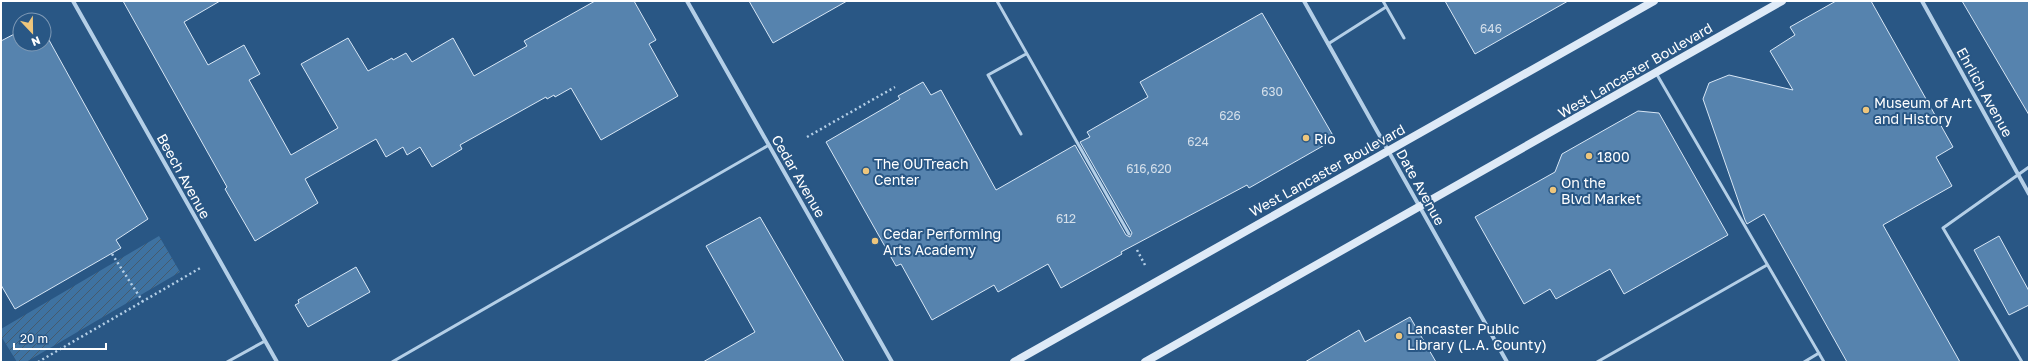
<svg xmlns="http://www.w3.org/2000/svg" width="2030" height="363" viewBox="0 0 2030 363" font-family="'Golos Text',sans-serif">
<style>
.garden{fill:url(#garden-furrows)}
.building{fill:#5683ae;stroke:#d8e7f6}
.lines{fill:none;stroke-linecap:round;stroke-linejoin:round}
.path{stroke:#b4cfe7;stroke-width:2.5;stroke-dasharray:2 3;stroke-linecap:butt}
.lane{stroke:#b4cfe7;stroke-width:3}
.street{stroke:#b4cfe7;stroke-width:4}
.secondary{stroke:#deeaf7;stroke-width:8}
.poi-dot{fill:#eec67c;stroke:#295785;stroke-width:1.5}
.labels{text-anchor:middle;dominant-baseline:central;stroke-width:4;stroke-linejoin:round;paint-order:stroke}
.number-label{font-size:12px;fill:#d5e0eb}
.street-label{font-size:14px;fill:#fff;stroke:#295785}
.poi-label{font-size:14px;fill:#fff;stroke:#295785;text-anchor:start}
</style>
<defs>
<pattern id="garden-furrows" width="10" height="10" patternUnits="userSpaceOnUse"><rect width="10" height="10" fill="#3e72a1"/><path d="M-1 1l2-2M0 10L10 0M9 11l2-2" fill="none" stroke="#465b6e"/></pattern>
</defs>
<rect width="100%" height="100%" fill="#295785"/>
<!-- garden -->
<path class="garden" d="M159,236L180,272L26,362H17L1,336V329Z"/>
<!-- building -->
<path class="building" d="M123,1H220L184,22L208,65L244,45L260,74L249,80L291,155L338,128L301,64L348,38L368,71L392,58L393,60L406,53L412,62L453,38L474,76L527,46L524,41L595,1H634L656,40L649,44L678,96L601,140L571,88L555,97L554,95L547,99L546,97L460,145L462,149L432,167L420,147L407,155L403,147L386,157L376,139L305,179L318,203L255,241L225,189L227,187Z
M749,1H847L773,43Z
M1445,1H1568L1475,54Z
M1836,1H1871L1953,147L1936,157L1952,186L1883,225L1960,362H1847L1764,214L1747,224L1745,220L1703,99L1709,83L1729,75L1793,90L1770,51L1795,35L1790,27Z
M1962,1H2029V115Z
M1262,13L1335,139L1249,188L1247,185L1121,252L1122,254L1061,288L1048,264L998,292L994,285L932,320L901,264L896,266L826,142L900,99L898,96L923,82L931,95L941,90L996,190L1075,145L1126,235L1130,237L1132,233L1080,142L1090,137L1087,132L1148,97L1140,82Z
M20,31V44H44V31L148,219L116,240L121,248L15,309L1,285V41Z
M1638,111L1659,113L1728,235L1624,294L1610,269L1556,299L1550,289L1524,304L1475,217L1555,172L1562,154Z
M760,217L844,362H703L755,332L706,246Z
M1999,236L2029,291V305L2009,315L1974,250Z
M356,267L370,292L308,327L295,305L299,303L298,300Z
M1410,317L1436,362H1305L1359,330L1365,342Z"/>
<g class="lines">
<!-- path -->
<path class="path" d="M807,137L895,87
M1137,250L1145,265
M112,254L143,302
M38,362L202,267"/>
<!-- lane -->
<path class="lane" d="M997,1L1129,234
M1383,1L1404,38
M1328,44L1386,7
M1656,73L1824,362
M1021,134L988,75L1026,54
M227,362L265,341
M392,362L769,145
M1597,362L1767,265
M1804,362L1819,353
M2022,362L1943,228L2029,167"/>
<!-- street -->
<path class="street" d="M73,1L277,362
M687,1L892,362
M1304,1L1507,362
M1922,1L2029,194"/>
<!-- secondary -->
<path class="secondary" d="M1014,362L1654,1
M1145,362L1782,1"/>
</g>
<!-- markers -->
<g class="poi-dot">
<circle cx="1866" cy="110" r="4"/>
<circle cx="1306" cy="138" r="4"/>
<circle cx="1589" cy="156" r="4"/>
<circle cx="866" cy="171" r="4"/>
<circle cx="1553" cy="190" r="4"/>
<circle cx="875" cy="241" r="4"/>
<circle cx="1399" cy="336" r="4"/>
</g>
<g class="labels">
<!-- number labels -->
<g class="number-label">
<text x="1491" y="28">646</text>
<text x="1272" y="91">630</text>
<text x="1230" y="115">626</text>
<text x="1198" y="141">624</text>
<text x="1149" y="168">616,620</text>
<text x="1066" y="218">612</text>
</g>
<!-- street labels -->
<g class="street-label">
<text transform="translate(1635 70) rotate(-30)">West Lancaster Boulevard</text>
<text transform="translate(1985 92) rotate(61)">Ehrlich Avenue</text>
<text transform="translate(1327 170) rotate(-29)">West Lancaster Boulevard</text>
<text transform="translate(184 176) rotate(61)">Beech Avenue</text>
<text transform="translate(799 176) rotate(60)">Cedar Avenue</text>
<text transform="translate(1421 187) rotate(61)">Date Avenue</text>
</g>
<!-- poi labels -->
<g class="poi-label">
<text x="1874" y="102">Museum of Art<tspan x="1874" dy="16">and History</tspan></text>
<text x="1314" y="138">Rio</text>
<text x="1597" y="156">1800</text>
<text x="874" y="163">The OUTreach<tspan x="874" dy="16">Center</tspan></text>
<text x="1561" y="182">On the<tspan x="1561" dy="16">Blvd Market</tspan></text>
<text x="883" y="233">Cedar Performing<tspan x="883" dy="16">Arts Academy</tspan></text>
<text x="1407" y="328">Lancaster Public<tspan x="1407" dy="16">Library (L.A. County)</tspan></text>
</g>
</g>
<!-- border -->
<rect width="2030" height="363" fill="none" stroke="#ffffff" stroke-width="4"/>
<!-- north arrow -->
<g transform="translate(32 32) rotate(158)"><circle r="19" fill="#295785" stroke="#7f9ab6"/>
<path d="M0-3L7 15L0 10L-7 15Z" fill="#eec67c"/>
<text y="-6" font-size="11" font-weight="bold" text-anchor="middle" fill="#ffffff">N</text>
</g>
<!-- scale -->
<path d="M14 343v6h92v-6" fill="none" stroke="#ffffff" stroke-width="2"/>
<text x="20" y="343" font-size="12" fill="#ffffff" stroke="#295785" stroke-width="3" paint-order="stroke">20 m</text>
</svg>
